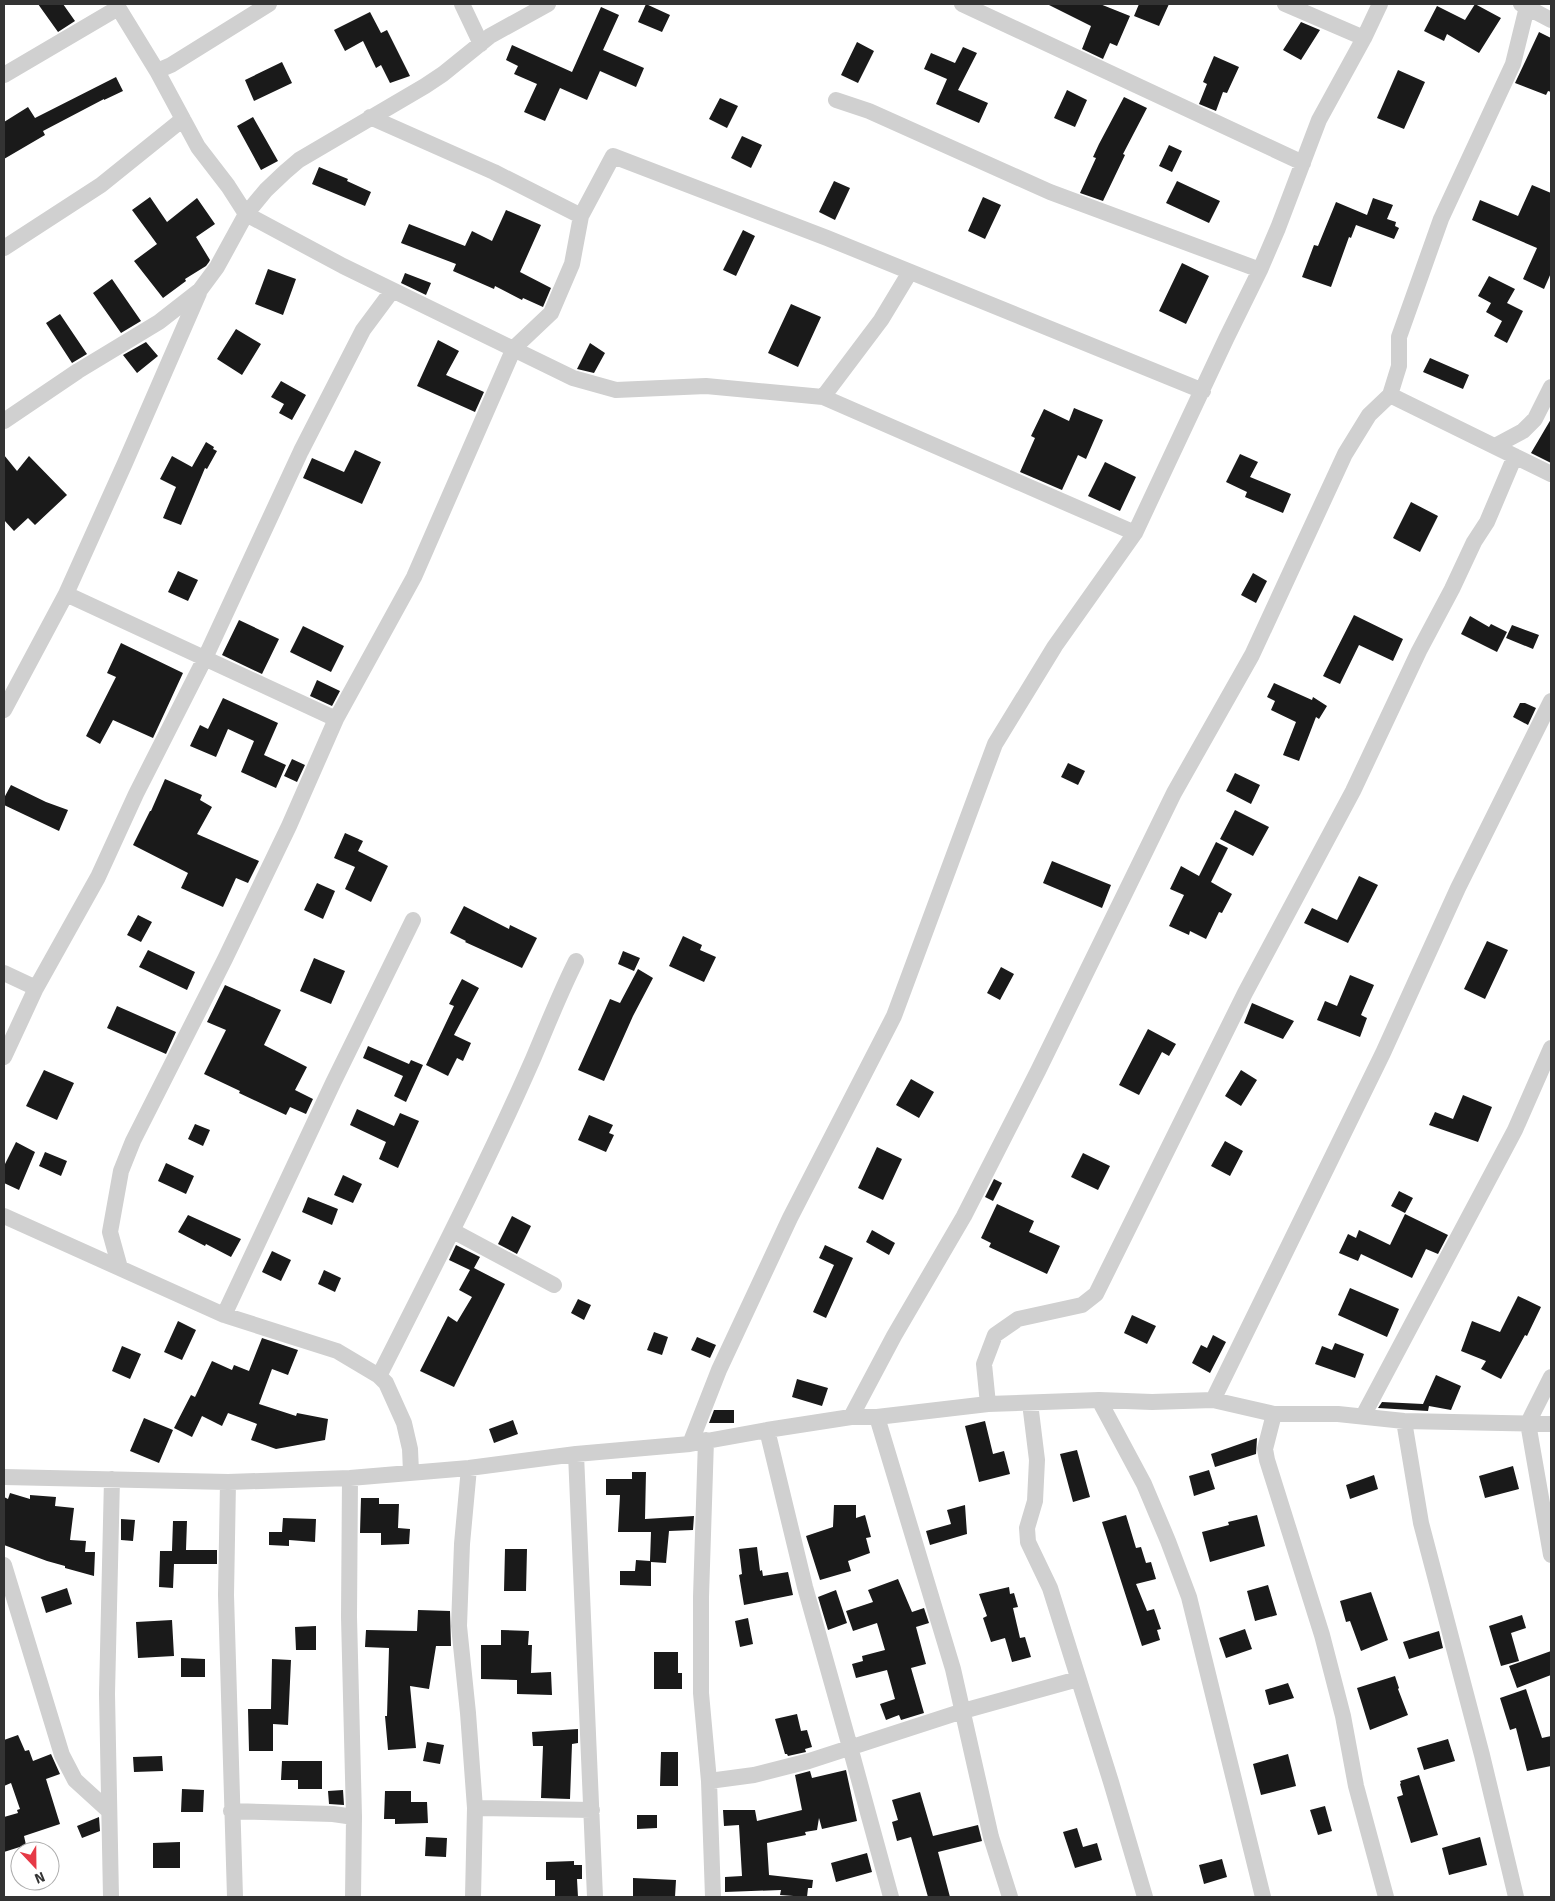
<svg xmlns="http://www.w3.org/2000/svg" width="1555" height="1901" viewBox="0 0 1555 1901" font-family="Signika,sans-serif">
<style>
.building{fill:#1a1a1a}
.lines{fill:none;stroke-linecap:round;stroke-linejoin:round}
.street{stroke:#d0d0d0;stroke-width:16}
</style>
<rect width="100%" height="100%" fill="#fff"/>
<!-- building -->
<path class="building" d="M38,4H63L75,21L58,32Z
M646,4L670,15L662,32L638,22Z
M1047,4H1100L1130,16L1117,46L1110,43L1103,59L1082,49L1091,26Z
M1139,4H1169L1159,26L1134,16Z
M1475,4L1501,18L1479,53L1447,34L1444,41L1424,31L1437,6L1465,20Z
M601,7L619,15L603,50L644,68L636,87L600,71L587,100L560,88L545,121L524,112L537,84L514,74L518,66L506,60L512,45L572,72Z
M370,12L381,33L387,30L410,76L390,83L381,65L376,68L363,41L345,51L334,30Z
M1301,22L1320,30L1301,60L1283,50Z
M1539,32L1551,38V92L1548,91L1546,95L1515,83Z
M857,42L874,51L858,83L841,75Z
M963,47L977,53L958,90L988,103L979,123L936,104L947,79L924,69L931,53L955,63Z
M1214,56L1239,67L1227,93L1223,92L1216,111L1199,104L1207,84L1203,82Z
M282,62L292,83L254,101L245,80Z
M1398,70L1425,82L1404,129L1377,118Z
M116,77L123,91L104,100V99L43,131L45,135L4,159V122L28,107L35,118Z
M1067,90L1087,100L1075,127L1054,118Z
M1124,97L1147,108L1123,154L1125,155L1103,201L1080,193L1096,158L1093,157L1099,144Z
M720,98L738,106L727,128L709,119Z
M253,117L278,161L261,170L237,126Z
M742,136L762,145L751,168L731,158Z
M1169,145L1182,151L1172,172L1159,166Z
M319,167L348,179L347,181L371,192L365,206L312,184Z
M834,181L850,188L835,220L819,212Z
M1177,181L1220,201L1209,223L1166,203Z
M1532,185L1551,193V273L1544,289L1523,279L1537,248L1472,220L1480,200L1518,216Z
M150,197L167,222L197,198L215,224L196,237L210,260L209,262L206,266L185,279L186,281L163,298L134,261L157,244L132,210Z
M983,197L1001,205L985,239L968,231Z
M1373,198L1393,205L1387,219L1396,222L1395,226L1399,228L1394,239L1356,225L1351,238L1349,237L1331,287L1302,277L1314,245L1318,246L1336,202L1367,215Z
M506,210L541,225L520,272L551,288L543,307L523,298L522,300L495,286L494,289L453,271L456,264L401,243L409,224L465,246L472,231L492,241Z
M743,230L755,236L736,276L723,270Z
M1182,263L1209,276L1186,324L1159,311Z
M268,269L296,279L283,315L255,304Z
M405,273L431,283L426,295L401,283Z
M1489,276L1515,289L1507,303L1523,311L1507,343L1494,336L1502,321L1486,312L1491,303L1478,296Z
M112,279L141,321L121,333L93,293Z
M791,304L821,317L798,367L768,353Z
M60,314L87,354L72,363L46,323Z
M236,329L261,344L242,375L217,359Z
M438,340L459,351L446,375L484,392L475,412L417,386Z
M146,342L158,356L137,373L123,355Z
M590,343L605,353L594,373L577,369Z
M1430,358L1469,375L1463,389L1423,372Z
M281,381L306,395L292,420L279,413L284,404L271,397Z
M1074,408L1103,420L1086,459L1078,455L1062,490L1020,472L1035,438L1031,436L1044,409L1069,421Z
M1551,419V463L1531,453Z
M206,442L214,447L213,449L217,451L207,469L205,468L181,525L163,518L176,487L160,479L172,456L192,467Z
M355,450L381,462L362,504L303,478L312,458L344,472Z
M1240,454L1258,462L1250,477L1291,494L1283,513L1245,497L1247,492L1226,482Z
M4,455L17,471L29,456L67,495L35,525L28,518L14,531L4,520Z
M1105,462L1136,477L1120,511L1088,496Z
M1411,502L1438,516L1420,552L1393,538Z
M178,571L198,580L188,601L168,592Z
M1253,573L1267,581L1256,603L1241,595Z
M1354,615L1403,639L1393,661L1359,645L1340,684L1323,676Z
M1470,616L1489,627L1491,624L1507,632L1497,652L1461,634Z
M239,620L279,639L262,674L222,655Z
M1512,625L1539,635L1533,649L1506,638Z
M303,626L344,646L331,672L290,652Z
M121,643L183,673L153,738L113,720L100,744L86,736L116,677L107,673Z
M317,680L340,691L332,706L310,696Z
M1274,683L1312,700L1313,697L1327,706L1319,719L1316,717L1299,761L1283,755L1296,722L1271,710L1275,701L1267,697Z
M223,698L278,723L264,755L286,765L276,788L241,772L254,741L228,729L216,757L190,746L200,725L208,729Z
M1520,703H1525L1536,708L1528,725L1513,717Z
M292,759L305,765L297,782L284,776Z
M1068,763L1085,771L1078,785L1061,777Z
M1235,773L1260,785L1251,804L1226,791Z
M165,779L202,795L200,800L212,807L197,834L259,861L248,883L236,878L223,907L181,888L188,873L133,845L150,811H151Z
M11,785L46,802L68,810L59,831L4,805V798Z
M1235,810L1269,827L1253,856L1220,839Z
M345,833L363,841L358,851L388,866L371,902L345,889L355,867L334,858Z
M1216,842L1228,848L1211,882L1232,894L1222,913L1219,912L1206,939L1190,931L1189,935L1169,926L1184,895L1170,889L1181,866L1199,876Z
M1052,861L1111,885L1102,908L1043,883Z
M1359,876L1378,885L1348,943L1304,923L1312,908L1337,920Z
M317,883L335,891L323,919L304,910Z
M464,906L509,929L510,925L537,938L522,968L465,942L466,941L450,933Z
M138,915L152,922L141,942L127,935Z
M683,936L702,945L700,950L716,957L704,982L669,966Z
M1487,941L1508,950L1485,999L1464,989Z
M148,950L195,972L187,990L139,967Z
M623,951L640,958L634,971L618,964Z
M314,958L345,971L331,1004L300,991Z
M1001,967L1014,974L1000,1000L987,993Z
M638,969L653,978L633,1016L604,1081L578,1070L610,999L620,1003Z
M1350,975L1374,985L1361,1015L1367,1018L1360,1037L1317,1020L1325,1001L1337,1006Z
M462,979L479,988L454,1035L471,1043L463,1061L457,1058L448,1076L426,1065L454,1006L449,1004Z
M225,985L281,1010L264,1045L307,1067L295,1090L313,1099L306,1114L290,1107L286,1115L239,1093L240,1091L204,1074L226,1030L207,1022Z
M1252,1003L1294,1021L1283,1039L1244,1023Z
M117,1006L176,1032L166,1054L107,1028Z
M1148,1029L1176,1044L1169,1056L1162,1052L1139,1095L1119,1085Z
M368,1046L409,1064L411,1060L423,1065L406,1102L394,1096L403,1076L363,1058Z
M44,1070L74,1083L57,1120L26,1106Z
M1241,1070L1257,1080L1241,1106L1225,1096Z
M911,1079L934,1092L919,1118L896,1105Z
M1463,1095L1492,1107L1478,1142L1429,1125L1435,1112L1453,1119Z
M357,1109L394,1126L400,1113L419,1121L398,1168L379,1159L386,1142L350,1125Z
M589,1115L613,1125L609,1133L614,1135L606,1152L578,1140Z
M195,1124L210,1130L203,1146L188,1139Z
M1225,1141L1243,1151L1230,1176L1211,1166Z
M16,1142L35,1152L19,1190L4,1183V1166Z
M877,1147L902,1159L883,1200L858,1188Z
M45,1152L67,1161L61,1176L39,1166Z
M1083,1153L1110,1166L1098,1190L1071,1177Z
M166,1163L194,1176L186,1194L158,1181Z
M343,1175L362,1184L353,1203L334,1195Z
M994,1179L1002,1183L993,1201L985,1197Z
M1399,1191L1413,1198L1405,1213L1391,1206Z
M308,1197L338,1209L332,1225L302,1212Z
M997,1204L1034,1221L1029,1232L1060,1246L1047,1274L989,1247L991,1243L981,1238Z
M1405,1214L1448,1235L1438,1254L1426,1249L1412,1278L1361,1254L1358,1261L1339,1253L1348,1234L1356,1238L1359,1230L1390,1245Z
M188,1215L241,1239L231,1257L206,1244L205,1246L178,1232Z
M512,1216L531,1226L517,1254L498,1244Z
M872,1230L895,1243L889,1255L866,1242Z
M456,1245L480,1257L474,1268L505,1284L454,1387L420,1371L448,1316L457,1322L472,1297L459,1290L470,1270L449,1260Z
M825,1245L853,1258L826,1318L813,1312L834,1265L819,1258Z
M272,1251L291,1260L281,1281L262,1272Z
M324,1270L341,1278L335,1292L318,1284Z
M1350,1288L1399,1309L1387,1337L1338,1315Z
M1518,1296L1541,1307L1527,1336L1525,1335L1501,1379L1481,1369L1486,1361L1461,1351L1472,1321L1500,1332Z
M578,1299L591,1305L584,1320L571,1313Z
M1132,1315L1156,1326L1147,1344L1124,1333Z
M178,1321L196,1330L182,1360L164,1352Z
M654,1332L668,1337L662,1355L647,1350Z
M1213,1335L1226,1342L1210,1373L1192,1363L1201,1345L1207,1348Z
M697,1337L716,1345L710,1358L691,1350Z
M262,1338L298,1350L288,1375L272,1369L259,1404L296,1416L297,1413L328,1419L325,1440L276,1449L251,1440L257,1424L228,1413L222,1426L202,1416L192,1437L174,1428L191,1395L195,1397L212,1361L232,1370L234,1365L249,1371Z
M1335,1343L1364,1354L1355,1378L1315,1364L1322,1346L1332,1350Z
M122,1346L141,1354L130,1379L112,1371Z
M1436,1375L1461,1386L1451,1410L1429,1406L1428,1411L1378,1408L1382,1402L1423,1404Z
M797,1379L828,1388L822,1406L792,1397Z
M714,1410H734V1423H709Z
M144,1418L173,1430L159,1463L130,1451Z
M513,1420L518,1434L494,1443L489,1429Z
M985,1421L993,1454L1004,1451L1010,1474L979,1482L965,1426Z
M1257,1438L1256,1454L1215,1467L1211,1454Z
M1077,1450L1090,1497L1073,1502L1060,1454Z
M1513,1466L1519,1489L1485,1498L1479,1476Z
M1209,1470L1215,1489L1194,1496L1189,1476Z
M632,1472H646L645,1519L694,1516L693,1530L669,1531L666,1563L651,1562V1586L620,1585V1571H635L636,1560L650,1561L651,1532H618L620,1495H606V1479H632Z
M1374,1475L1378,1489L1350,1499L1346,1485Z
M10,1493L30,1499V1495L56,1497L55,1506L74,1508L70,1540L86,1541L85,1552H95L94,1576L65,1568V1566L47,1561L4,1545V1497L8,1499Z
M361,1498H379V1504H399L398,1528L410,1529L409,1544L381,1545V1533H360Z
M834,1505H856V1518L865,1515L871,1537L866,1538L870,1553L848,1561L851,1571L820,1580L806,1536L833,1527Z
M965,1505L967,1534L930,1545L926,1531L951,1524L947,1510Z
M1126,1515L1136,1548L1141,1547L1146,1563L1151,1562L1156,1579L1136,1584L1147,1611L1154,1609L1161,1629L1157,1630L1160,1640L1142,1646L1102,1522Z
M1257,1515L1265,1546L1210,1562L1202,1532L1229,1525L1228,1522Z
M283,1518L316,1519L315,1542L289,1540V1546L269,1545V1532H282Z
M121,1519L135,1520L133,1541L121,1540Z
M173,1521H187L186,1550H217V1564H174L173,1588L159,1587L160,1551H172Z
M757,1547L760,1571L762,1570L763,1576L788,1572L793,1595L744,1605L739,1575L742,1574L739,1549Z
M505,1549H527L526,1591H504Z
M898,1579L912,1612L924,1608L929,1623L916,1627L926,1664L911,1668L924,1713L901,1720L899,1715L886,1720L880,1704L895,1699L887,1670L856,1678L852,1664L863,1661L862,1656L885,1650L877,1623L853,1631L846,1611L873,1602L868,1590Z
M1268,1585L1277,1615L1255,1621L1247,1591Z
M1009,1587L1010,1594L1014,1593L1018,1607L1013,1608L1020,1638L1025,1637L1031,1657L1012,1662L1005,1638L991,1642L983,1618L987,1616L979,1594Z
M67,1588L72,1604L46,1613L41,1597Z
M836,1590L847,1623L828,1630L818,1597Z
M1371,1592L1388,1640L1361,1651L1350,1621L1346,1622L1340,1601Z
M418,1610L450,1611L451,1646H436L429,1689L410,1686L416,1748L388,1750L385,1716H387L389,1648L365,1647L366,1630L417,1631Z
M1522,1615L1526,1628L1511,1633L1519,1661L1501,1666L1489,1626Z
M748,1618L753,1644L740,1647L735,1621Z
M172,1620L174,1656L138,1658L136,1622Z
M316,1626V1650H296L295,1627Z
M1245,1629L1252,1649L1226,1658L1219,1638Z
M501,1630L529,1631L528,1645H532L531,1673L551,1672L552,1695L517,1694V1680L481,1679V1645H501Z
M1439,1631L1443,1648L1409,1659L1403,1642Z
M1551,1651V1675L1517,1688L1509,1666Z
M654,1652H678V1673H682V1689H654Z
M181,1658L205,1659V1677H181Z
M272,1659L291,1660L288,1725L273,1724V1751H249L248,1709H271Z
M1395,1676L1399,1688L1398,1689L1408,1715L1370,1730L1357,1688Z
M1288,1683L1294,1698L1269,1705L1265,1690Z
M1526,1689L1542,1738L1551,1736V1766L1527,1771L1516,1728L1510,1730L1500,1698Z
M797,1714L801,1731L807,1730L812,1747L805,1749L806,1752L788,1756L787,1754H785L775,1719Z
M578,1729V1743L572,1744L570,1799L541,1798L543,1746H533L532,1732Z
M18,1735L25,1751L29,1750L33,1761L51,1754L60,1774L46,1779L60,1824L24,1836L26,1845L4,1852V1817L18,1813L17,1810L20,1809L11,1783L4,1786V1740Z
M1448,1739L1455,1761L1424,1770L1417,1748Z
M427,1742L444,1745L440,1764L423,1761Z
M661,1752H678V1786H660Z
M1288,1754L1296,1786L1261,1795L1253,1764Z
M162,1756L163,1771L134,1772L133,1757Z
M282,1761H322V1789H298V1780H281Z
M846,1770L857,1821L822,1829L819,1818L817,1830L805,1832L806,1835L767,1843L769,1875L813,1880L812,1888H808L807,1897L780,1895L781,1890L725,1892V1877L742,1876L739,1825L724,1826L723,1810H755L757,1821L802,1810L795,1775L810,1771L812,1778Z
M1419,1775L1438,1835L1411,1843L1397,1797L1403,1795L1400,1784L1401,1783L1400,1781Z
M182,1789L204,1790L203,1812H181Z
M343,1790L344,1805L329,1804L328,1791Z
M385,1791H411V1802H427L428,1823L395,1824V1819H384Z
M920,1792L933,1836L978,1825L982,1841L938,1852L950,1897H928L911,1837L897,1841L892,1822L898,1820L892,1800Z
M1325,1806L1332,1831L1318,1835L1310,1810Z
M637,1815H657V1828L637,1829Z
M99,1817L100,1831L82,1838L77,1826Z
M1077,1828L1083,1847L1097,1843L1102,1860L1075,1868L1063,1832Z
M426,1837L447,1838L446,1857L425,1856Z
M1480,1837L1487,1865L1449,1875L1442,1848Z
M180,1842V1868H153V1843Z
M867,1853L872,1872L836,1882L831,1863Z
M1222,1859L1227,1877L1204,1884L1199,1865Z
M574,1861V1865H582V1879H577L578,1897H555V1880H546V1862Z
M633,1878L676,1880L675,1897H633Z"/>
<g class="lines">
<!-- street -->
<path class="street" d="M116,4L157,71L198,147L228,186L246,214L343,266L573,378L616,390L706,386L823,397L1135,533
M462,4L481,44
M962,4L1303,163
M1285,4L1364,38
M1521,4L1551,20
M157,71L171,65L269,4
M4,75L118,8
M836,100L869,111L1050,192L1260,270
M370,117L494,172L581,216
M4,248L101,185L183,119
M1390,395L1551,474
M823,397L881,320L910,272
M4,421L78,371L159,322L200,290L217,267L246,214L266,190L285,172L299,160L425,86L443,74L490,36L548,4
M1495,446L1523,431L1535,419L1551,387
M66,594L336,719
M4,710L66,594L125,463L199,293
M4,973L36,988
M4,1057L36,988L98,877L136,794L205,658L301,451L363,330L392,291
M4,1216L224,1315L337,1351L379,1376L386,1383L404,1423L410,1449L411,1472
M453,1231L554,1285
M120,1268L110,1232L121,1171L133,1141L225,959L289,826L336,719L414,577L514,348L551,313L572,264L581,216L613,156L827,238L1203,391
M224,1315L333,1083L413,920
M379,1376C432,1271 486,1166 533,1059C547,1026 560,993 576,961
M1551,1377L1528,1423L1551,1555
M1099,1400L1144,1484L1168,1541L1189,1597L1263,1897
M1213,1400L1383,1053L1458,888L1551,701
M1030,1403L1037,1460L1035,1501L1027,1528L1028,1542L1050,1588L1111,1782L1145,1897
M988,1404L984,1364L995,1335L1018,1319L1082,1305L1096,1294L1245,993L1353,791L1419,651L1452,589L1474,542L1487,522L1515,456
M1274,1414L1265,1449L1267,1460L1322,1635L1343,1716L1356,1786L1386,1897
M1363,1416L1515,1130L1551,1048
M851,1417L894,1336L964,1216L1038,1071L1174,793L1252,655L1345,454L1369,415L1390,395L1399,366V337L1441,219L1513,64L1527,7
M877,1417L953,1669L991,1837L1010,1897
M1404,1421L1421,1523L1482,1755L1516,1897
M767,1430L805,1587L850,1747L891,1897
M706,1440L701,1597V1693L709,1781L713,1897
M690,1444L719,1370L790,1218L894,1016L995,744L1055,646L1135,533L1226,339L1260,270L1278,228L1319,120L1364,38L1380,4
M576,1454L595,1897
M469,1468L462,1544L459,1626L468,1713L475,1808L473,1897
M4,1477L228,1482L350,1478L469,1468L576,1454L690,1444L767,1430L851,1417H877L988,1404L1099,1400L1152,1402L1213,1400L1274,1414H1338L1404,1421L1551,1424
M350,1478L349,1617L354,1817L353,1897
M228,1482L226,1595L235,1897
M4,1565L62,1755L75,1780L109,1811
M709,1781L754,1775L809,1761L963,1711L1078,1679
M475,1808L592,1810
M231,1811L333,1814L354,1817
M111,1897L107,1694L112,1479"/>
</g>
<!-- border -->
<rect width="1555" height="1901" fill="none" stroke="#333333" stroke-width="10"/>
<!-- north arrow -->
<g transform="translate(35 1866) rotate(158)"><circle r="24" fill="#ffffff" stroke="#adadad"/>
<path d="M0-4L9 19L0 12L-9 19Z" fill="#e63946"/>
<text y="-8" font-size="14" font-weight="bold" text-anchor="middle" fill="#333333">N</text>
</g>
</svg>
